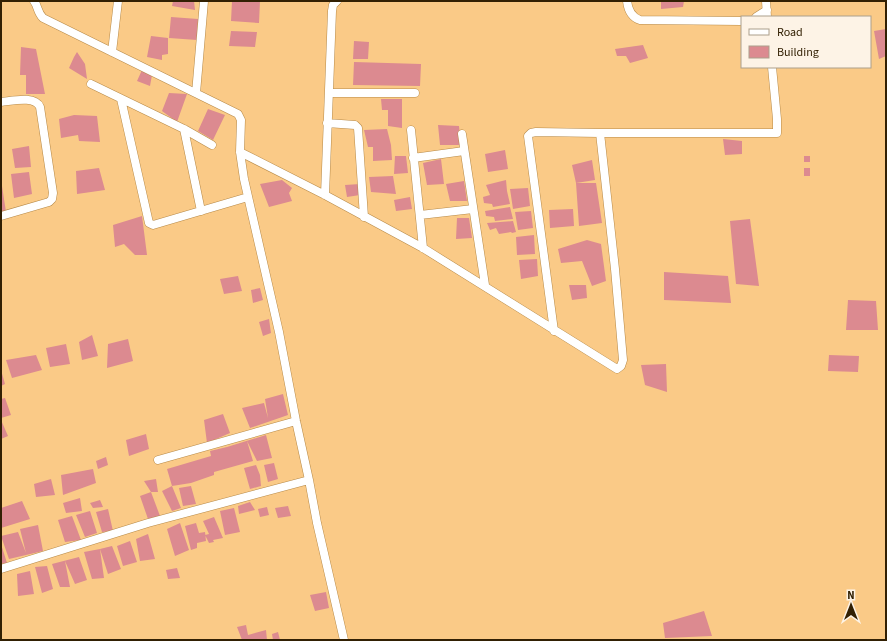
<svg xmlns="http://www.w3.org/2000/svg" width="887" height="641" viewBox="0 0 887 641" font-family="'Source Sans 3',sans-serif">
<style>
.building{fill:#dc8a90}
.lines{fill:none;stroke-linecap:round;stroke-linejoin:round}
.street-casing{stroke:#b78a48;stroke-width:9}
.street{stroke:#fff;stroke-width:8}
</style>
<rect width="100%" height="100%" fill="#faca87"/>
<!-- building -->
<path class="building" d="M173,1H194L195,10L172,6Z
M232,1H260L259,23L231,21Z
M661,1H684L683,7L661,9Z
M171,17L198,19L197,40L169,38Z
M886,29V56L879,59L874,31Z
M231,31L257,32L255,47L229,46Z
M151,36L168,38V54L162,55V60L147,57Z
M354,41L369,42L368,59H353Z
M643,45L648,58L630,63L626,56H617L615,49Z
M21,47L36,49L45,94H26V75H20Z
M77,52L85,64L87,79L69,68L74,57Z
M354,62L421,64L420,86L353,85Z
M142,70L152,75L150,86L137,81Z
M169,93L187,94L177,122L162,111Z
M381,99H402V128L388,126V110H382Z
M208,109L225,115L213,140L198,131Z
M74,115L97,116L100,142L79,141L78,135L61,138L59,119Z
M438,125L459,126L461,145H440Z
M387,129L391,145L392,160L373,161V147H368L364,130Z
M723,139L742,141V154L725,155Z
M29,146L31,167L15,168L12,149Z
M505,150L508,169L488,172L485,154Z
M395,156H406L408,173L394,174Z
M804,156H810V162H804Z
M441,159L444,184L427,185L423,163Z
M592,160L595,180L576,183H596L602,223L579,226L576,183L572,165Z
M99,168L105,190L77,194L76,171Z
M804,168H810V176H804Z
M29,172L32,194L14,198L11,174Z
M393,176L396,194L371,192L369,177Z
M282,180L292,188L289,193L292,201L269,207L260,184Z
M506,180L507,191L510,204L493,207L492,204L484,203L483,197L490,195L486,185Z
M464,181L467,201H450L446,184Z
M360,184V195L347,197L345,185Z
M1,186H2L6,212L1,213Z
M528,188L530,206L513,209L510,189Z
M410,197L412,209L396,211L394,200Z
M510,207L513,219L495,221L494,217L486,216L485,211Z
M573,209L574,226L550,228L549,210Z
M531,211L533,228L518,230L515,212Z
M142,216L147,255H135L124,244L115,247L113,225Z
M457,218H469L472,238L456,239Z
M750,219L759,286L736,284L730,221Z
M513,221L516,232L512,233L511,232L499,234L496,228L490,230L487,223Z
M534,235L535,254L517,255L516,237Z
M587,240L601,244L606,281L592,286L582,261L561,263L558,249Z
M537,259L538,276L521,279L519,260Z
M664,272L728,276L731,303L664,300Z
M238,276L242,291L224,294L220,279Z
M569,285H586L587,298L572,300Z
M260,288L263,300L253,303L251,290Z
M848,300L876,301L878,330H846Z
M269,319L271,333L263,336L259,322Z
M92,335L98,356L82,360L79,342Z
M128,339L133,361L107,368L108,344Z
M66,344L70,364L50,367L46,348Z
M36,355L42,370L12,378L6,360Z
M829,355L859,356L858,372L828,371Z
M666,364L667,392L645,385L641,365Z
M1,370L5,384L1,386Z
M283,394L288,415L250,428L242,408L264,403L268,418L265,399Z
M5,398L11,415L1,418V399Z
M223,414L230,433L207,443L204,420Z
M1,420L8,436L1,439Z
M146,434L149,449L129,456L126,440Z
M266,435L272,458L257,461L247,441L253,461L214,472V475L191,483L172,486L167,469L211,456L210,451L227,447Z
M106,457L108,465L98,469L96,461Z
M274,463L278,479L268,482L264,465Z
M256,465L260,475L261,486L250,489L244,468Z
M93,469L96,483L63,495L61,475Z
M51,479L55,495L36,497L34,484Z
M156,479L158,492H151L144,481Z
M172,486L181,508L172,511L162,491Z
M191,486L196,504L183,506L179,488Z
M151,492L160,516L148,519L140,496Z
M80,498L82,511L66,513L63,503Z
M100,500L103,507L93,508L90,503Z
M22,501L30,519L1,528V508Z
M250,502L255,510L239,514L238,506Z
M288,506L291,516L278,518L275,508Z
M267,507L269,515L260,517L258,509Z
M234,508L240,532L225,535L220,511Z
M108,509L113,531L102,532L96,512Z
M90,511L97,533L85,537L76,515Z
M72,516L81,540L65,542L58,520Z
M214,517L223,538L213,540L214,542L209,543L205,535L209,534L203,521Z
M180,523L189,550L175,556L167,529Z
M196,523L199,533L205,532L206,541L197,543V548L191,550L185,526Z
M38,525L43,551L9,559L1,536L18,532L26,553L20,529Z
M148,534L155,559L140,561L136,539Z
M130,541L137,562L123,566L117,546Z
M1,544L7,563L1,564Z
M112,546L121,569L108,574L100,549Z
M100,549L104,578L92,579L84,552Z
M79,557L87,580L75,584L65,561L70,587H60L52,564Z
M47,566L53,589L42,593L35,567Z
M177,568L180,578L168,579L166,570Z
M30,571L34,594L18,596L17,574Z
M326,592L329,608L315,611L310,595Z
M704,611L712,636L665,638L663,623Z
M246,625L248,635L266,630L267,640H242L237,627Z
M278,632L280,640H273L272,634Z"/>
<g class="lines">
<defs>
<path id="street" d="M34,1C38,6 37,12 43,18L238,114L241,120L240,152L244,179L279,332L296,421L309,480L317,523L344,640
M627,1C628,10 631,17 640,20L742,21
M766,1L767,17
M756,17L767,10
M112,52L118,1
M91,84L184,129L212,145
M196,93L204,1
M329,93H415
M121,99L149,223L153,225L248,197
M1,102C12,101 35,95 40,107L53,193L52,199L49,202L1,216
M327,123L355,125L358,128L364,217
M184,129L201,211
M411,130L423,248
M462,134L485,285
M240,152L325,195L423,248L617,369L621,366L623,360L615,269L600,133
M413,158L464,151
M325,195L332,11L333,5L337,1
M420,215L473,209
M554,331L528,136L531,133L536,132L600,133H777V119L772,67
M158,460L296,421
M1,569L148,523L309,480"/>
</defs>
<!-- street casing -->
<use href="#street" class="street-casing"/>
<!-- street -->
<use href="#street" class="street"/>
</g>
<!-- border -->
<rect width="887" height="641" fill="none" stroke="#322003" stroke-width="4"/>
<!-- legend -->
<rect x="741" y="16" width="130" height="52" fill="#fdf3e6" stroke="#ac9f8b"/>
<rect x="749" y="29" width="20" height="6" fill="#ffffff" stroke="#ac9f8b"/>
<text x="777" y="36" font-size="12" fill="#322003">Road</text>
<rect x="749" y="46" width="20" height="12" fill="#dc8a90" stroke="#ac9f8b"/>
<text x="777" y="56" font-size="12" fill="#322003">Building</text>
<!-- north arrow -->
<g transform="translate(851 605)" stroke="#fdf3e6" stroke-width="3" paint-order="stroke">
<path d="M0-3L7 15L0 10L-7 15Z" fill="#322003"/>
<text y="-6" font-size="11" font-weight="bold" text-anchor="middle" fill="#322003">N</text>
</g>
</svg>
